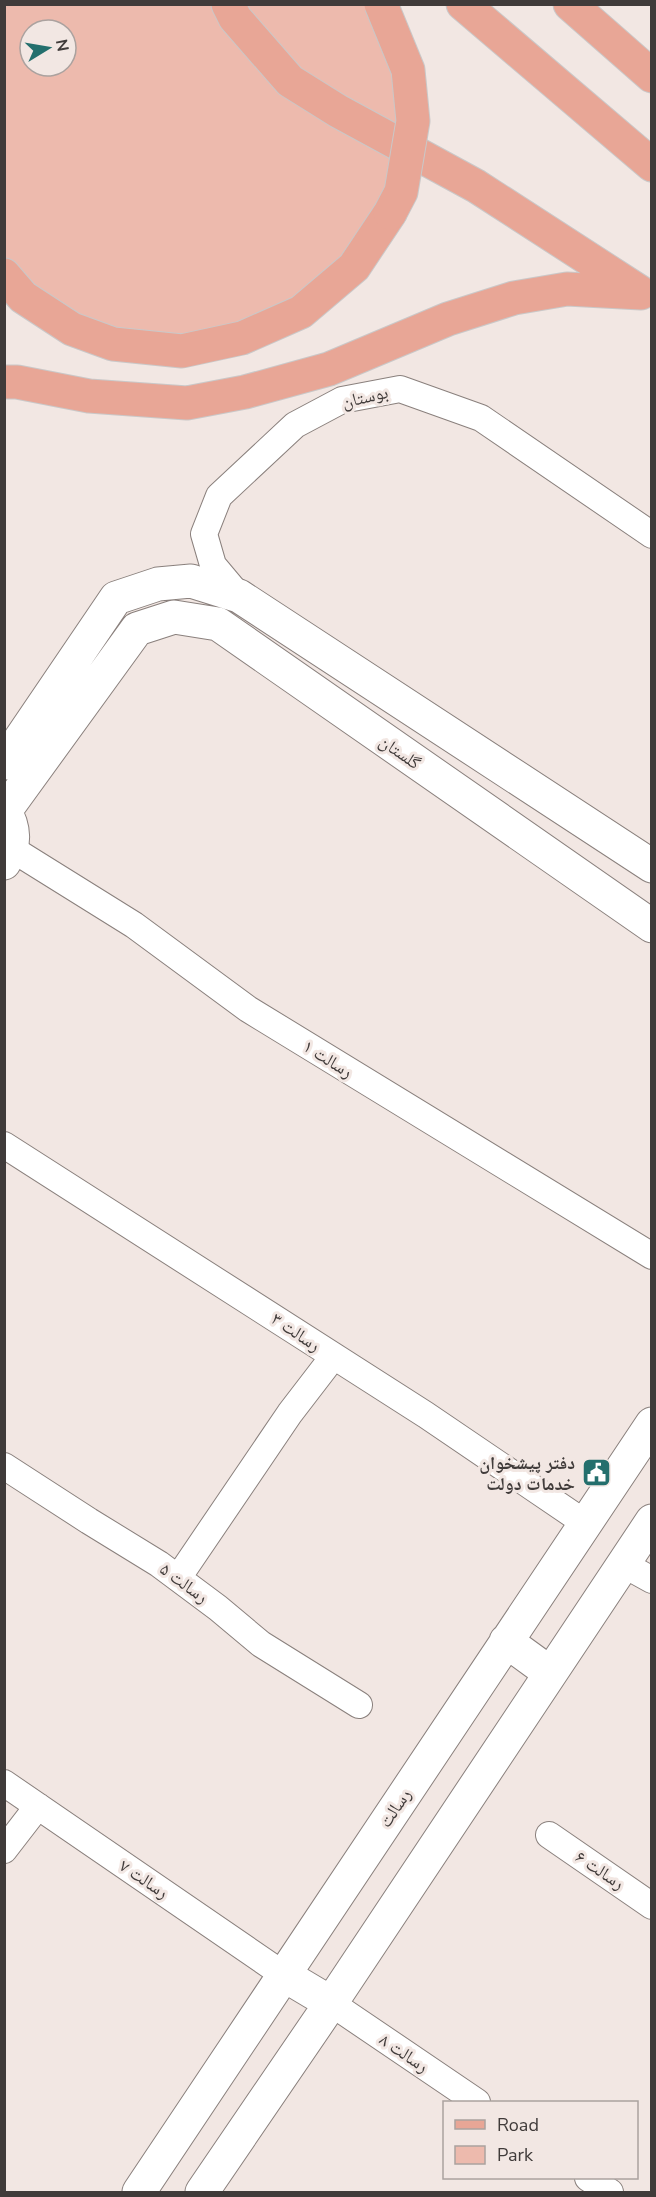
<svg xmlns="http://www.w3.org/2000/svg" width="656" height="2197" viewBox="0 0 656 2197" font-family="'Nunito Sans','Noto Naskh Arabic',sans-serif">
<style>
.green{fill:#edbaad;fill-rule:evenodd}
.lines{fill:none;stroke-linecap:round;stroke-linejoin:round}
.street-casing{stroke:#8a807d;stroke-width:28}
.secondary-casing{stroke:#8a807d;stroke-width:35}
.primary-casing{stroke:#cac8c8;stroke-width:35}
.street{stroke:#fff;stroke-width:26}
.secondary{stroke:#fff;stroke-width:33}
.primary{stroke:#e8a696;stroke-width:33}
.primary-bridge-casing{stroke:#cac8c8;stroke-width:35;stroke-linecap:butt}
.primary-bridge{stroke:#e8a696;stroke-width:33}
.labels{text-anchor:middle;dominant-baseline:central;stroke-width:6;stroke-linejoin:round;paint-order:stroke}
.street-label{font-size:18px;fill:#403b3a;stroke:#f2e7e3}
.poi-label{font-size:18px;font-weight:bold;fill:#403b3a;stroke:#f2e7e3;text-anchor:end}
</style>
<rect width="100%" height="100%" fill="#f2e7e3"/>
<!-- green -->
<path class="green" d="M5,5H377L404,72L398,192L351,266L242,335L114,341L5,271ZM30,30H66V66H30Z"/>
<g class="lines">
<defs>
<path id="street" d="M239,596L213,565L204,534L219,496L295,425L342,400L400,389L481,418L652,535
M12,849L134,925L248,1009L652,1256
M4,1145L426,1415L585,1523
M4,1466L89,1521L159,1564L218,1608L261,1644L359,1705
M623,1564L652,1580
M178,1578L290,1413L333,1357
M4,1783L284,1975
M549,1835L652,1906
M4,1850L38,1806
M331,2003L477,2102
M588,2178L610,2192"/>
<path id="secondary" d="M4,763L116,598L158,584L191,581L239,596L652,866
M4,810C15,827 16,846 4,863
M5,811L137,629L174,617L218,624L652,926
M506,1641L550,1673
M284,1975L331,2003
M139,2192L652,1424
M202,2192L331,2003L652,1521"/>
<path id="primary" d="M228,4L235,18L290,81L338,111L476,186L640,292
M463,4L652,165
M570,4L652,76
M4,275L23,297L72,329L113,344L182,351L242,338L301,312L354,267L390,213
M4,382H17L89,396L187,403L245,392L329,369L448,319L514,298L567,289L641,293"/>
</defs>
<!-- street casing -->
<use href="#street" class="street-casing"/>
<!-- secondary casing -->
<use href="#secondary" class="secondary-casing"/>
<!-- primary casing -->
<use href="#primary" class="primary-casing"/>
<!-- street -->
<use href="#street" class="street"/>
<!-- secondary -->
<use href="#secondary" class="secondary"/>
<!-- primary -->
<use href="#primary" class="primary"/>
<defs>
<path id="primary-bridge" d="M381,4L408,70L413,121L401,192L390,213"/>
</defs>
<!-- primary-bridge casing -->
<use href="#primary-bridge" class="primary-bridge-casing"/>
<!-- primary-bridge -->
<use href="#primary-bridge" class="primary-bridge"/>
</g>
<!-- icons -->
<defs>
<symbol id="civic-square" viewBox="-11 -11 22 22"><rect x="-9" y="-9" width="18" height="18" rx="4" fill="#246f6d" stroke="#f2e7e3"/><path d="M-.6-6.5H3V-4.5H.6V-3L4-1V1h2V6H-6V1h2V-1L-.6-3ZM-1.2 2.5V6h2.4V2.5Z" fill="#fff"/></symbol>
</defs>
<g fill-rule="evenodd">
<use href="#civic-square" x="580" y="1456" width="33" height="33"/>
</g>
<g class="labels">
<!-- street labels -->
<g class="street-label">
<text transform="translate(365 397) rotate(-13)">بوستان</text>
<text transform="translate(400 752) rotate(35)">گلستان</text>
<text transform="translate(328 1059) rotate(32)">رسالت ۱</text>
<text transform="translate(296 1332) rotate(34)">رسالت ۳</text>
<text transform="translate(184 1583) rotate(36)">رسالت ۵</text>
<text transform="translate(395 1808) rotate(-56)">رسالت</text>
<text transform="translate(600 1870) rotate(34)">رسالت ۶</text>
<text transform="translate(144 1879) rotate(34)">رسالت ۷</text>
<text transform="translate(404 2053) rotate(34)">رسالت ۸</text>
</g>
<!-- poi labels -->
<g class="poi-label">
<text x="575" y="1463">دفتر پیشخوان<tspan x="575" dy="21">خدمات دولت</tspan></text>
</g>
</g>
<!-- border -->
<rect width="656" height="2197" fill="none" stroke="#403b3a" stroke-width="12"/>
<!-- legend -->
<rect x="443" y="2101" width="195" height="78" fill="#f2e7e3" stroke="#aba29f" stroke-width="1.5"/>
<rect x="455" y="2120" width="30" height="9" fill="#e8a696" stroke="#aba29f" stroke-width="1.5"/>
<text x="497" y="2131" font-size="18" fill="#403b3a">Road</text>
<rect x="455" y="2146" width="30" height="18" fill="#edbaad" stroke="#aba29f" stroke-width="1.5"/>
<text x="497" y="2161" font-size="18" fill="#403b3a">Park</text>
<!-- north arrow -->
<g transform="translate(48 48) rotate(79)"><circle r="28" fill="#f2e7e3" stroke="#aba29f" stroke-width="1.5"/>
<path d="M0-4.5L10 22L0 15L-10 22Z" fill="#246f6d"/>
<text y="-9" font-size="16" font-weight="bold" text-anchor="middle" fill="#403b3a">N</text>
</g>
</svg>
